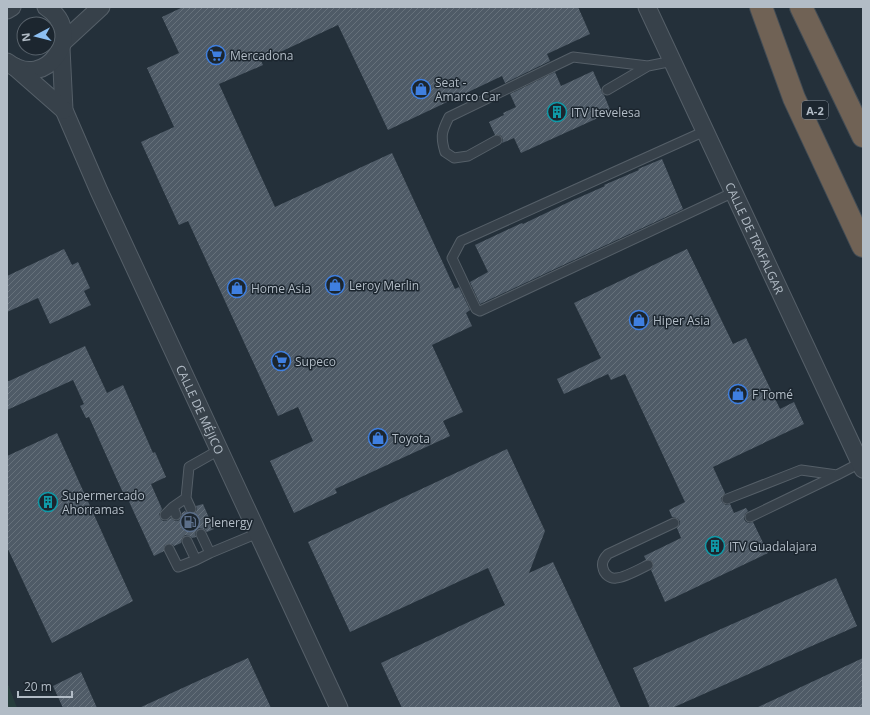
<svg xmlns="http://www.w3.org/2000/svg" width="870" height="715" viewBox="0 0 870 715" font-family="'Open Sans',sans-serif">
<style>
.forest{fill:url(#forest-firs)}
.building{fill:url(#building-hatch)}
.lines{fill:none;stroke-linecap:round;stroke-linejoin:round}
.lane-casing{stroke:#555f68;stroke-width:11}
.street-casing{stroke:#555f68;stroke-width:19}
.highway-casing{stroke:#424c55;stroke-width:24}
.lane{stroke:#37414a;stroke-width:9}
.street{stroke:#37414a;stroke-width:17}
.highway{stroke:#706255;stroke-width:22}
.labels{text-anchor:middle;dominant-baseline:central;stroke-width:3;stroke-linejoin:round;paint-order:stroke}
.shield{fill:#1c262f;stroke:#858f99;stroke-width:1}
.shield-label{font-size:11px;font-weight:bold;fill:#b2bcc6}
.poi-label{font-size:12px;fill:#b2bcc6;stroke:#1c262f;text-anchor:start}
.street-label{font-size:12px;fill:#b2bcc6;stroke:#1c262f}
</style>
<defs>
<pattern id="forest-firs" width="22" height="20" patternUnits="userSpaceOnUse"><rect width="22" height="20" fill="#263d3c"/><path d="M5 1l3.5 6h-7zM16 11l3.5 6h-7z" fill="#435757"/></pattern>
<pattern id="building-hatch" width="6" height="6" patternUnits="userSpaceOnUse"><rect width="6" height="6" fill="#4f5b67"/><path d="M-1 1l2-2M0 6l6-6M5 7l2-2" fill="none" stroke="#66717b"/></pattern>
</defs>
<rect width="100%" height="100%" fill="#24303a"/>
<!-- forest -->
<path class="forest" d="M7,682L17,708H7Z"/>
<!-- building -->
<path class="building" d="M183,7H578L590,34L547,54L550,61L505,83L502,76L388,130L338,25L261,61L263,65L219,84L275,207L392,153L455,289L459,287L470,310L466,313L472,326L432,345L463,412L443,421L450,436L335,489L337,493L294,513L270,461L313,441L298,407L278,416L188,221L179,225L141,142L174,127L147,68L179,53L162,17Z
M593,71L601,89L602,93L604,95L611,112L521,153L514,138L502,143L503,140L502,137L500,135H495L489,122L504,115L503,113L516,107L510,94L555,72L561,86Z
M662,159L683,209L480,304L470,282L488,272L475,245L522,223L523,224L569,202L605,186L604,185L639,170L638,169Z
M64,249L72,265L78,262L90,288L84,291L91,305L50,324L38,298L7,312V276Z
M687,249L733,344L746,338L780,409L794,402L804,424L713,467L725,493L721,498L722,502L726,505L730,504L734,513L746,508L748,511L745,514L744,519L746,522L749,523L753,522L768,553L665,602L651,570L653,568V563L651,560H646L644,556L681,538L677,528L680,524V521L677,518L672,517L669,510L685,502L625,374L611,380L608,374L564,394L557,379L601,358L574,303Z
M85,346L107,393L123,385L153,453L155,452L166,477L151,484L162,509L159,514L161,519L163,521H166L171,518L175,521H178L181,518L182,513L185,511L188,514L193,515L196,512L197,509L196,506L203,504L214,529L207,532L204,529L199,528L196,531L195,534L196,537L192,538L190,536L185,535L182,538L181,543L174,546L172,544H167L164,546V551L154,556L126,495H124L89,417L86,418L80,406L84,404L73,380L7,410V382Z
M57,433L133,601L52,643L7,547V456Z
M507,449L545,531L529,573L553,562L621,708H402L381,663L505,605L488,568L350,632L308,542Z
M836,578L857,626L672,708H650L633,668Z
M248,658L271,708H139Z
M863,658V708H756Z
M81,672L97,708H63L53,686Z"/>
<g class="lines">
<defs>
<path id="lane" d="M648,66L673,61
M705,131L461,241L452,258L476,309L480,311L734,192
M497,140L468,156L454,158L445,152C440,136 442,131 449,117L573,57L648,66L607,90
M837,475L860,463
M727,499L801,470L837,475L750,517
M191,509L186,498L189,467L219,450
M165,515L173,507
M176,515L173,507L186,498
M201,534L210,553L258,533
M187,541L196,560L210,553
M169,549L178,567L196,560
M648,565C640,569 624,578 616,578C610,579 604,574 603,568C601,562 604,558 608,554L674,523"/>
<g id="street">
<path id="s1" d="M647,7L863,469"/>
<path d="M7,10L12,7"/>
<path d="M62,43L101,7"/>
<path id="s2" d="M61,48L64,110L99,191L339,708"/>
<path d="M7,62C46,93 87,32 46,7"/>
<path d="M15,67L64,110"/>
</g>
<path id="highway" d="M761,7L794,98L863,246
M801,7L863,136"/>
</defs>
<!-- lane casing -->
<use href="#lane" class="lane-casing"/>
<!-- street casing -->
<use href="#street" class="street-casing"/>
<!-- highway casing -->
<use href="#highway" class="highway-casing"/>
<!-- lane -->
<use href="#lane" class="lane"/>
<!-- street -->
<use href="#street" class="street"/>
<!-- highway -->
<use href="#highway" class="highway"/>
</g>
<!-- icons -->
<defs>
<symbol id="supermarket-ring" viewBox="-11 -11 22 22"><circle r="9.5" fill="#1c262f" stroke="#3f7fe0" stroke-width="1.5"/><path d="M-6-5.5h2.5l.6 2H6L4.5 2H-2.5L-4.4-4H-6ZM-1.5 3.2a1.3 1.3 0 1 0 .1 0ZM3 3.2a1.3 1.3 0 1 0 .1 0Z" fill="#3f7fe0"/></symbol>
<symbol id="shop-ring" viewBox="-11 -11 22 22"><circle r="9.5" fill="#1c262f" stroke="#3f7fe0" stroke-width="1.5"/><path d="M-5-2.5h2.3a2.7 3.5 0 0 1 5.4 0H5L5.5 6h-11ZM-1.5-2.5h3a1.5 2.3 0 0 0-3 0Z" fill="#3f7fe0"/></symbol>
<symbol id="building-ring" viewBox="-11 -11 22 22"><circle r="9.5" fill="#1c262f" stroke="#0f9aa8" stroke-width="1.5"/><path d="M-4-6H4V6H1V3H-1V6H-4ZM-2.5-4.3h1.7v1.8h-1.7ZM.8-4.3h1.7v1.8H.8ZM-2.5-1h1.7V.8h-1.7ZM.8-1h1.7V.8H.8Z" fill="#0f9aa8"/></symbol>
<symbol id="fuel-ring" viewBox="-11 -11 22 22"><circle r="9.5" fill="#1c262f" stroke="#5c6f8a" stroke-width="1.5"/><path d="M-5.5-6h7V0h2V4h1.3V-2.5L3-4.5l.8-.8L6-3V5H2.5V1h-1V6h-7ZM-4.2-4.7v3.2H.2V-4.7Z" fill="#5c6f8a"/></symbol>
</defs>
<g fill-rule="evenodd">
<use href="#supermarket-ring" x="205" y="44" width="22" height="22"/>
<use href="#shop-ring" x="410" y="78" width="22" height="22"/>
<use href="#building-ring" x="546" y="101" width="22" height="22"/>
<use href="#shop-ring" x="324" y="274" width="22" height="22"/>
<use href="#shop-ring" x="226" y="277" width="22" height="22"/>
<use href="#shop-ring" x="628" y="309" width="22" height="22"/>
<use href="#supermarket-ring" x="270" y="350" width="22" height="22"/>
<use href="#shop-ring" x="727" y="383" width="22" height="22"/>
<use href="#shop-ring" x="367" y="427" width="22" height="22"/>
<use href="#building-ring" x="37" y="491" width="22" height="22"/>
<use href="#fuel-ring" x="179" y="511" width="22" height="22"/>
<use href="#building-ring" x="704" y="535" width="22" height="22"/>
</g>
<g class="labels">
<!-- shield labels -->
<rect class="shield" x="802" y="101" width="26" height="18" rx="3"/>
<g class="shield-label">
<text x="815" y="110">A-2</text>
</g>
<!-- poi labels -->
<g class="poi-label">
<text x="230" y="55">Mercadona</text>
<text x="435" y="82">Seat -<tspan x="435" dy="14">Amarco Car</tspan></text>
<text x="571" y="112">ITV Itevelesa</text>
<text x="349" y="285">Leroy Merlin</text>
<text x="251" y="288">Home Asia</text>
<text x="653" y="320">Hiper Asia</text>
<text x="295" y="361">Supeco</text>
<text x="752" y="394">F Tomé</text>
<text x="392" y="438">Toyota</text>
<text x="62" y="495">Supermercado<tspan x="62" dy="14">Ahorramas</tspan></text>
<text x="204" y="522">Plenergy</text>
<text x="729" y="546">ITV Guadalajara</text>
</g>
<!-- street labels -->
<g class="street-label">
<text stroke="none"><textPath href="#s1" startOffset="255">CALLE DE TRAFALGAR</textPath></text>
<text stroke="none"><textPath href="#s2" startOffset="391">CALLE DE MÉJICO</textPath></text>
</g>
</g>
<!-- border -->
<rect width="870" height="715" fill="none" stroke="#b2bcc6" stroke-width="16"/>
<!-- north arrow -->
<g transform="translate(36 36) rotate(263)"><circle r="19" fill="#1c262f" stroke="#58626b"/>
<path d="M0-3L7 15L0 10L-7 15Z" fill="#8cbff2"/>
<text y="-6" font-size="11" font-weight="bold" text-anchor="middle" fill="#b2bcc6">N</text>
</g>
<!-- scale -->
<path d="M18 691v6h54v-6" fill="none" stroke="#b2bcc6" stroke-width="2"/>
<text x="24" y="691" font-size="12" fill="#b2bcc6" stroke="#1c262f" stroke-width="3" paint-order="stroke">20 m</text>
</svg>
